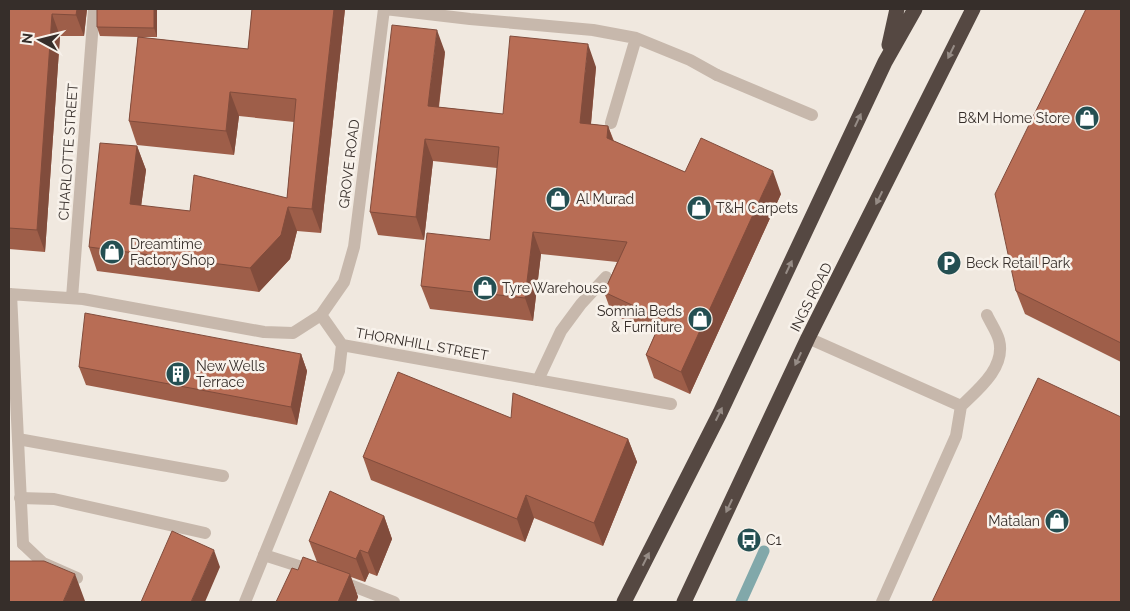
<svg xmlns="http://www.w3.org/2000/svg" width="1130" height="611" viewBox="0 0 1130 611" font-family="Raleway,sans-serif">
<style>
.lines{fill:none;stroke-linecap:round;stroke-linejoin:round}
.stream{stroke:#81a8aa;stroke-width:11}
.lane{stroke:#c7b8ac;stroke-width:12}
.street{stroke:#c7b8ac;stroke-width:12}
.highway{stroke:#554842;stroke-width:15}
.wall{fill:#9e5e49}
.shaded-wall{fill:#814c3c}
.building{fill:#b86d55;stroke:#814c3c}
.oneway{fill:#968c86}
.labels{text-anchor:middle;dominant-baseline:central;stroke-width:5;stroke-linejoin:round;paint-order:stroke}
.poi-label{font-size:14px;fill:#362e2a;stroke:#f8f2eb;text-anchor:start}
.street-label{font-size:14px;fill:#362e2a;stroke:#f8f2eb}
</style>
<rect width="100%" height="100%" fill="#f0e8df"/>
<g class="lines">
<!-- stream -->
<path class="stream" d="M741,602L764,551"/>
<!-- lane -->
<path class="lane" d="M717,75L812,115
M808,338L961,406C979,389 1006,367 999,340C997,332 990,322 987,315
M538,380L561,331L581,304L606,277
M18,439L223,476
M20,498L54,499L205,533
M23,544L43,563L77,578
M264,555L314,571
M340,581L394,602
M882,602L956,436L961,406"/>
<!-- street -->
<path class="street" d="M385,9L470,19L593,30L636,38L690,60L717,75
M611,123L636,38
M9,294L83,299L264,332L293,333L321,315L344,282L354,247L384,9
M11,294L23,544
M72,298L94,9
M321,315L342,345L671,404
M245,602L339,371L342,345"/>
<!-- highway -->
<path class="highway" d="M889,45L897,9
M624,602L720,413L885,62L915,9
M684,602L808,338L973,9"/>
</g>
<!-- wall -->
<path class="wall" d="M9,9H87L84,36H60L45,252L9,249Z
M97,9H157V37H139L248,49L252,9H345L321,233L297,231L290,259L259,292L97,271L89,247L137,146L146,170L141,206L190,211L287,198L294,122L239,116L234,155L137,145L129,121L138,37L100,36L97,27Z
M1121,9V362L1025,314L1016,291Z
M445,52L439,107L503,114L596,67L591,124L608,126L614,141L685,172L781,194L690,394L654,378L646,355L655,334L612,314L604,292L617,262L541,254L533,321L430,309L421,286L490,240L497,168L433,161L424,240L378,235L370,212Z
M301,354L307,371L297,425L86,385L79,367Z
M511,418L628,439L637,462L603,546L534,518L525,542L371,480L363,457Z
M384,516L392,539L377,576L369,573L365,582L351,577L358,597L356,602H276L298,570L317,562L309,541Z"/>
<!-- shaded-wall -->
<path class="shaded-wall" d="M77,9H87L84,36L76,15Z
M154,9H157V37L154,28Z
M334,9H345L321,233L312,209Z
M52,14L60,36L45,252L37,230Z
M437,30L445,52L436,128L428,106Z
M588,44L596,67L589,145L580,123Z
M230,92L239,116L234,155L226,131Z
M608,126L616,149L607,138Z
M425,139L433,161L424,240L416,217Z
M137,146L146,170L138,229L130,204Z
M773,171L781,194L690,394L681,372Z
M288,207L297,231L290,259L259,292L250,268Z
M533,232L541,254L533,321L525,298Z
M301,354L307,371L297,425L291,407Z
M628,439L637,462L603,546L594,523Z
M526,495L534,518L525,542L517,519Z
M384,516L392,539L377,576L368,553Z
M214,550L220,567L205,602H191Z
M360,550L369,573L365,582L356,559Z
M75,574L85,601V602H63Z
M350,574L358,597L356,602H338Z"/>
<!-- building -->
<path class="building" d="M9,9H77L76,15L52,14L37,230L9,228Z
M97,9H154V28L97,27Z
M252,9H334L312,209L288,207L281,235L250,268L89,247L100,143L137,146L130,204L190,211L194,175L287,198L296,99L230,92L226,131L129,121L138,37L248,49Z
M1086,9H1121V343L1016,291L995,194Z
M392,25L437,30L428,106L503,114L510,36L588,44L580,123L608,126L607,138L685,172L701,138L773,171L681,372L646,355L662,319L604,292L627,242L533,232L525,298L421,286L427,233L490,240L499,147L425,139L416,217L370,212Z
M85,313L301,354L291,407L79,367Z
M398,372L511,418L513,393L628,439L594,523L526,495L517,519L363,457Z
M1038,378L1121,417V602H932Z
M330,491L384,516L368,553L360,550L356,559L309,541Z
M172,531L214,550L191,602H141Z
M303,557L350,574L338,602H276L292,568L298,570Z
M9,561H44L75,574L63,602H9Z"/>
<!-- one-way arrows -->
<defs><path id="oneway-solid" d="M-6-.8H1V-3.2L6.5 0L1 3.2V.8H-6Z" transform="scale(1.25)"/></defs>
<g class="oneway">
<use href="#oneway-solid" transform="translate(951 52) rotate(116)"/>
<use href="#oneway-solid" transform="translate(858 120) rotate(-65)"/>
<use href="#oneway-solid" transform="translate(879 198) rotate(116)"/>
<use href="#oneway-solid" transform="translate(789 267) rotate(-65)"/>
<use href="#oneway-solid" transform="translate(798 359) rotate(115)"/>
<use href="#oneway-solid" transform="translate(719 414) rotate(-64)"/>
<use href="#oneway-solid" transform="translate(729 506) rotate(115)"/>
<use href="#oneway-solid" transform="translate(646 559) rotate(-63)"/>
</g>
<!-- icons -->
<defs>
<symbol id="shop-disc" viewBox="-11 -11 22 22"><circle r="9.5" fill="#244f52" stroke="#f8f2eb"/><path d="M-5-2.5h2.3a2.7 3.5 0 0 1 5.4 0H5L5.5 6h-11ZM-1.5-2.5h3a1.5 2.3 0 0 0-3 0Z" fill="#fff"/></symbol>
<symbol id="parking-disc" viewBox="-11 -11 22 22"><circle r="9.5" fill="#244f52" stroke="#f8f2eb"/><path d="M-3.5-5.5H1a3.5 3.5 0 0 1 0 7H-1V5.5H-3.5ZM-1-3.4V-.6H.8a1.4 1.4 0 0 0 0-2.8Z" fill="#fff"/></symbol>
<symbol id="building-disc" viewBox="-11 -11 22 22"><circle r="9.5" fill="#244f52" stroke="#f8f2eb"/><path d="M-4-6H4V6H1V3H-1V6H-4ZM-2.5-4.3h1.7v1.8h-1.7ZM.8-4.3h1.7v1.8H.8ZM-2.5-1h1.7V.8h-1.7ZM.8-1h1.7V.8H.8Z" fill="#fff"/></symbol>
<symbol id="bus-disc" viewBox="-11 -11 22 22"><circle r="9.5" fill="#244f52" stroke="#f8f2eb"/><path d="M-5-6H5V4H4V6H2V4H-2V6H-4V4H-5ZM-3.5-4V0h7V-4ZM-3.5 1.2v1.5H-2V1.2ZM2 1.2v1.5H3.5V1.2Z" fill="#fff"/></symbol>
</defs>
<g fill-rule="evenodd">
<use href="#shop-disc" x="1073" y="104" width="28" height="28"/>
<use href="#shop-disc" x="544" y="185" width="28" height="28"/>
<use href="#shop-disc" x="685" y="194" width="28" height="28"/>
<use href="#shop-disc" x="98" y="238" width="28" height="28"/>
<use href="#parking-disc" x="935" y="249" width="28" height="28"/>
<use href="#shop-disc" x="471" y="274" width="28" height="28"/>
<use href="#shop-disc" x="686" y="305" width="28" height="28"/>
<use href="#building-disc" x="164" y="360" width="28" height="28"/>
<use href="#shop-disc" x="1043" y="507" width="28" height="28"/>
<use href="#bus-disc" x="735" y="526" width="28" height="28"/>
</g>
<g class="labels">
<!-- poi labels -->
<g class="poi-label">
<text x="1070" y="118" text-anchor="end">B&amp;M Home Store</text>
<text x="576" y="199">Al Murad</text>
<text x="716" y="208">T&amp;H Carpets</text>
<text x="130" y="244">Dreamtime<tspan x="130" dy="16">Factory Shop</tspan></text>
<text x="966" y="263">Beck Retail Park</text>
<text x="502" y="288">Tyre Warehouse</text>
<text x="682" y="311" text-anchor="end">Somnia Beds<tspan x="682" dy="16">&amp; Furniture</tspan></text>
<text x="196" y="366">New Wells<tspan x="196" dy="16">Terrace</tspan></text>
<text x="1040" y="521" text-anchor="end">Matalan</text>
<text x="766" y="540">C1</text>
</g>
<!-- street labels -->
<g class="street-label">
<text transform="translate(68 152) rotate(-86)">CHARLOTTE STREET</text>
<text transform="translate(349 164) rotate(-83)">GROVE ROAD</text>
<text transform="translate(811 297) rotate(-63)">INGS ROAD</text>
<text transform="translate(422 344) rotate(10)">THORNHILL STREET</text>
</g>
</g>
<!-- border -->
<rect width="1130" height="611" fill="none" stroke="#362e2a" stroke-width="20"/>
<!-- north arrow -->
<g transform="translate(40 40) rotate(277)" stroke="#f8f2eb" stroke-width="4" paint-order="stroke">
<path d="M0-4L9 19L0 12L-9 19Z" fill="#362e2a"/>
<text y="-8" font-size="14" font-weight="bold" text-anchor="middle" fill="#362e2a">N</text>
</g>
</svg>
